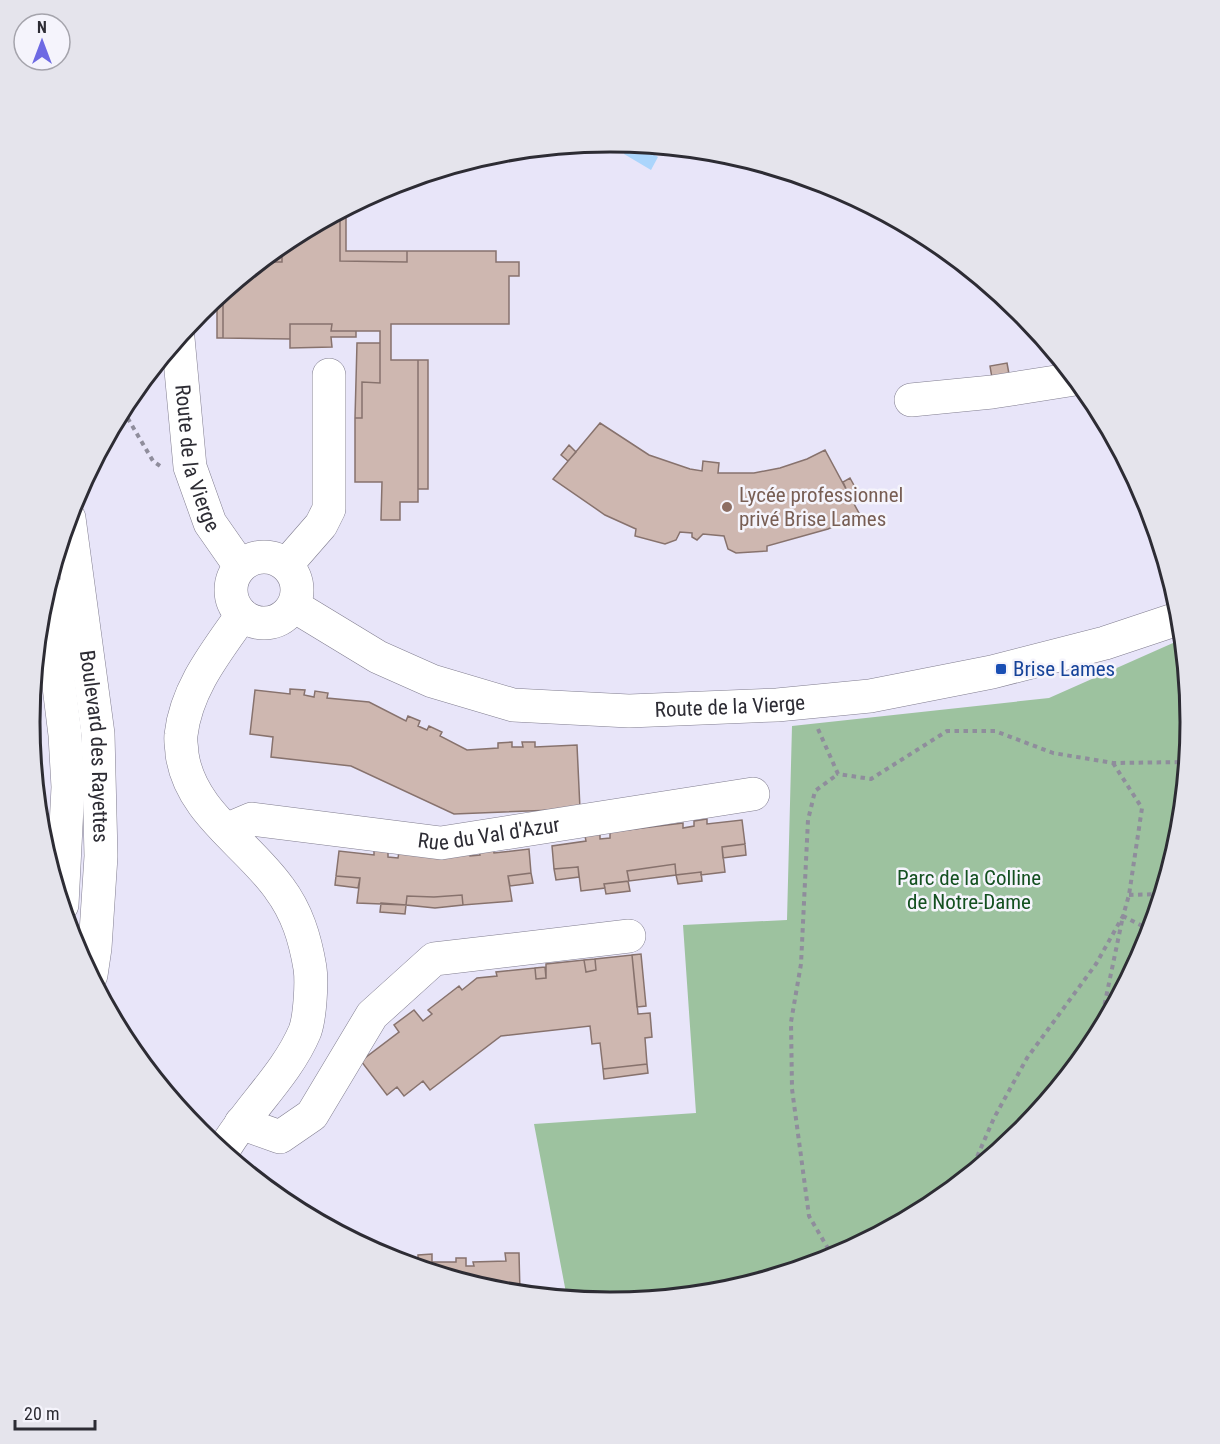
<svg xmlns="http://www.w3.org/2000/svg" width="1220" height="1444" viewBox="0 0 1220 1444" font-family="'Roboto Condensed',sans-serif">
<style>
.green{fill:#9dc29f}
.water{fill:#abd5fc}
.building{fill:#ceb7b0;stroke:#87726d;stroke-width:1.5}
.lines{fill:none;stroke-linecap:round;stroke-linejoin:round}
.minor-casing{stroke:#807d8f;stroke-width:34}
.major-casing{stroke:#807d8f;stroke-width:34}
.path{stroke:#8f8d9c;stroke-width:4;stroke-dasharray:4.5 4.5;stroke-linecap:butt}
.minor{stroke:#fff;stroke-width:33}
.major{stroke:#fff;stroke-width:33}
.education-dot{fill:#8d6e63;stroke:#f5f4fc;stroke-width:2}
.transit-dot{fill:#1a4fb4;stroke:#f5f4fc;stroke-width:2}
.labels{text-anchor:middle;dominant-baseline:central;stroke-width:5;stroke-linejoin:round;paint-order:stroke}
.street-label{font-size:21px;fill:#2d2c34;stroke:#f5f4fc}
.education-label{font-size:21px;fill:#785e54;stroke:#f5f4fc;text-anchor:start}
.transit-label{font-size:21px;fill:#164399;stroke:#f5f4fc;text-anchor:start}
.park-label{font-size:21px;fill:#13501f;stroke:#f5f4fc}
.rim{fill:none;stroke:#2d2c34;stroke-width:3}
</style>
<rect width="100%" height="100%" fill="#e8e5f9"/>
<!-- green -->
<path class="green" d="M1182,639L1190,722L1179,835L1146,944L1092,1045L1020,1132L932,1204L832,1258L723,1291L610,1302L567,1298L534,1124L696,1113L683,925L787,920L792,726L1049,698Z"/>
<!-- water -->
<path class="water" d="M626,144H635L658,157L651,170L624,154Z"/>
<!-- building -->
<path class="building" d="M346,208V251H407V262L340,261V212Z
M340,212V261L407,262V251H496V262H519V276H509V324H391V360H418V502H400V520H381L382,482H355V418H362V382L380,383V331H331L332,324H290V339L223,338V297H218L261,262H282V245Z
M282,245V262H272V252Z
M223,297V338H217V298Z
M290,324H332L331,331H356V337H331L332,347L290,348Z
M357,343H380V383L362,382V418H355Z
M418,360H428V489H418Z
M1007,363L1009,374L992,378L990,366Z
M600,423L649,455L690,469L702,471L703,461L719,463L718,473H754L780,468L807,459L825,450L860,515L828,529L767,546V551L736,553L728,549L724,536L703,534L697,540L692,537V533L680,532L676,540L665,544L635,536L636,529L605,515L553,479Z
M569,445L576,452L568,461L561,455Z
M850,478L856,489L848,493L843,482Z
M290,689L305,690L304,695L314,697L315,691L328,693L327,698L369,702L406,721L408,716L420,721L418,726L427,730L429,726L442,732L440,736L467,750L498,748V743L512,742V747H523L522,742H535V747L577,745L580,809L454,814L351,766L271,757L273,737L250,734L255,690L290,694Z
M707,819V824L742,820L745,844L722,847L725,872L701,875V872L676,875L675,864L627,871L629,881L604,884L605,888L581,891L578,867L554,869L552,846L586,841L585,836L600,834V839L610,838V832L683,823V828L694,826V821Z
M745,844L746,855L723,858L722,847Z
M493,848L494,853L529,849L531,873L508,876L512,901L463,905L462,895L434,897L407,896L406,905L357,903L360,878L336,876L339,851L374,855V850L388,851V857L398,858L399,852L469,851L470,856L480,855L479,850Z
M675,864L676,875L629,881L627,871Z
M578,867L579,877L556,880L554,869Z
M701,872L702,881L678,884L676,875Z
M531,873L533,883L510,886L508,876Z
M336,876L360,878L358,888L335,885Z
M628,881L630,891L606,894L604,884Z
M462,895L463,905L435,908L406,905L407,896L434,897Z
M381,903L406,905L405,914L380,912Z
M641,954L646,1006L637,1007L632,955Z
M632,955L638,1014L650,1013L652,1037L645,1038L647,1064L603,1069L600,1043L592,1044L590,1026L501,1036L430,1090L423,1081L404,1096L397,1087L387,1095L361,1061L399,1032L394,1025L414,1010L423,1021L432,1014L428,1010L459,986L462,990L477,978L497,976L496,972L535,968L536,979L546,978V964L584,960L586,972L596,970L595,959Z
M595,959L596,970L586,972L584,960Z
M545,967L546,978L536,979L535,968Z
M647,1064L648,1073L604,1079L603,1069Z
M505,1253H519L520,1293L497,1291L418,1267V1255L432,1254V1262H456V1258H466V1266H474L473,1262L506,1261Z"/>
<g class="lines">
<defs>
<g id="minor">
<path id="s1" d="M178,338L190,467L210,523L240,566"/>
<path d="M911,400L992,392L1075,379"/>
<circle cx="264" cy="590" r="33"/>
<path d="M287,564L321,525L329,509V375"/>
<path id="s2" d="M294,606L378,657L432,681L513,705L629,711L777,705L870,696L992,672L1105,643L1180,618"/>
<path id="s3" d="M226,830L252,819L441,843L753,794"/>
<path d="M241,1123L280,1137L312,1115L372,1015L434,959L629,936"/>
<path d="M223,1151C247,1109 286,1076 305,1031C310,1017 312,982 310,968C305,938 297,912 279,888C247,843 190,812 182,754C182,748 180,741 181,735C186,689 216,652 242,615"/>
</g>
<g id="major">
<path id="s4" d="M69,518L98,734L101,856L95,948L91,975"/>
<path d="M47,589L65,735L68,787L62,905"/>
</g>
</defs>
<!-- minor casing -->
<use href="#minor" class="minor-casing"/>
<!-- major casing -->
<use href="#major" class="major-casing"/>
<!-- path -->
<path class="path" d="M122,411L127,417L153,461L160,466
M818,729L838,774L871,779L947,731H995L1053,753L1113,763L1186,762
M1129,895L1161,894
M1099,1031L1123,916L1150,930
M970,1173L994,1118L1027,1058L1096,964L1123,916L1129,895L1142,808L1113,763
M833,1257L809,1216L792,1089L791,1022L801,964L808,820L815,791L838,774"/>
<!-- minor -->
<use href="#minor" class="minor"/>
<!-- major -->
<use href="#major" class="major"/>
</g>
<!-- markers -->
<circle class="education-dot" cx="727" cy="507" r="6"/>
<rect class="transit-dot" x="995" y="663" width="12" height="12" rx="3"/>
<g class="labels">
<!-- street labels -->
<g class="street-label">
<text stroke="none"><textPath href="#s1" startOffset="122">Route de la Vierge</textPath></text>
<text stroke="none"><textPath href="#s2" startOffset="459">Route de la Vierge</textPath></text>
<text stroke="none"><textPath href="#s4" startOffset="230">Boulevard des Rayettes</textPath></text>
<text stroke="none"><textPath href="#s3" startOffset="267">Rue du Val d'Azur</textPath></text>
</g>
<!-- education labels -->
<g class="education-label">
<text x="739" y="495">Lycée professionnel<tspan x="739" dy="24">privé Brise Lames</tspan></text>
</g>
<!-- transit labels -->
<g class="transit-label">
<text x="1013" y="669">Brise Lames</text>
</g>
<!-- park labels -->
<g class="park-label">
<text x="969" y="878">Parc de la Colline<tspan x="969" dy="24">de Notre-Dame</tspan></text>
</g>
</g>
<!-- crop -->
<path d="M0 0H1220V1444H0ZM40 722a570 570 0 1 1 1140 0a570 570 0 1 1-1140 0Z" fill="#e5e4ec" fill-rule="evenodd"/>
<path class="rim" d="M40 722a570 570 0 1 1 1140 0a570 570 0 1 1-1140 0Z"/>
<!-- north arrow -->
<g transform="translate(42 42)"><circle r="28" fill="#f5f4fc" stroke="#a5a4ac" stroke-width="1.5"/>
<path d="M0-4.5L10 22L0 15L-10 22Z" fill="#6d69e3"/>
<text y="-9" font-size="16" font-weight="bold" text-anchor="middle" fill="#2d2c34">N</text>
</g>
<!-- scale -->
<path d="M15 1420v9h80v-9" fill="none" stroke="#2d2c34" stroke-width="3"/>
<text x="24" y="1420" font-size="18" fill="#2d2c34" stroke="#f5f4fc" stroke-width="4.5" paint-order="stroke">20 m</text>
</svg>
